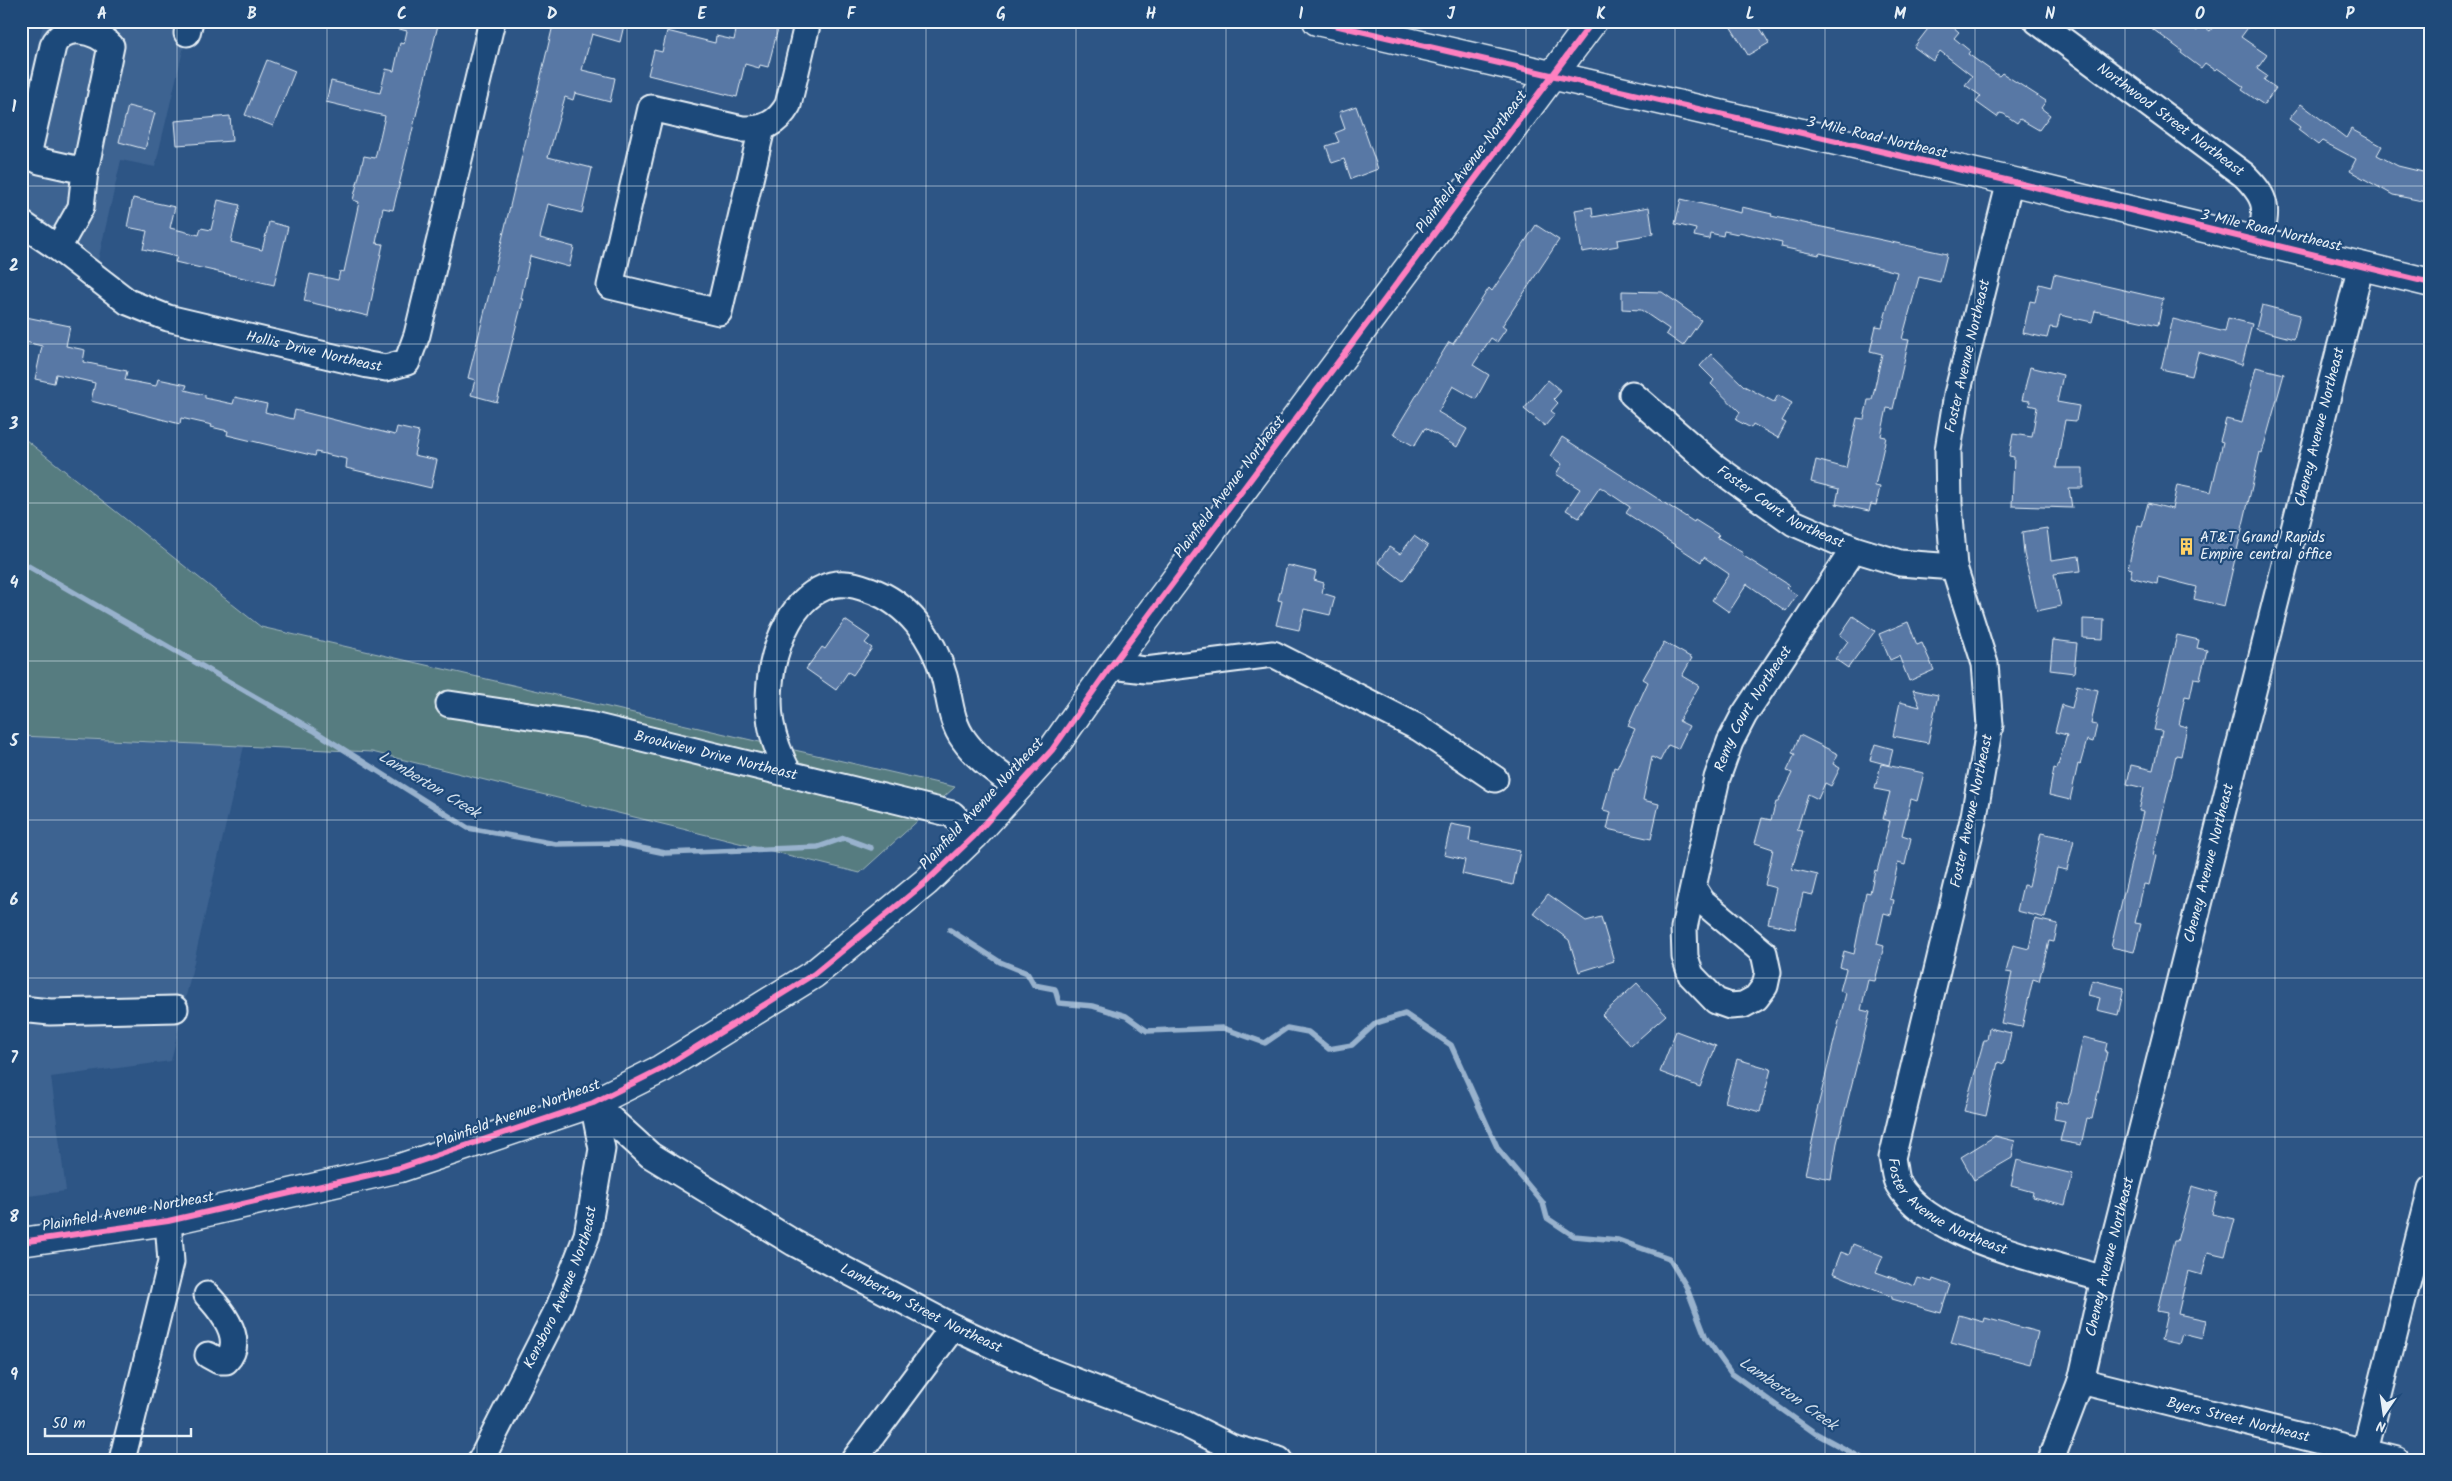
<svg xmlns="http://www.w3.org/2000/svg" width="2452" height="1481" viewBox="0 0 2452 1481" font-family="Kalam,sans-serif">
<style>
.built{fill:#3d6391}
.green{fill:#567b80;stroke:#9fb6bc}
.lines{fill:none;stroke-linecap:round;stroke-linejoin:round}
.stream{stroke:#98b2cd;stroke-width:5.5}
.building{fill:#5878a5;stroke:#e8f1f8}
.minor-casing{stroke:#e8f1f8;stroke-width:29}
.major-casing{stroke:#e8f1f8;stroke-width:31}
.minor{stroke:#1f4a7a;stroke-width:25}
.major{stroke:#1f4a7a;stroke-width:28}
.cycleway-casing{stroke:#1f4a7a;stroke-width:9}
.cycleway{stroke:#ff80c0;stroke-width:6}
.grid{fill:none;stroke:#e8f1f8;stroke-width:1;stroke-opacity:0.55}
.labels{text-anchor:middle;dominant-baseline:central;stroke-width:4.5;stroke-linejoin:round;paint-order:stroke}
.street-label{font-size:15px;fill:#e8f1f8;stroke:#1f4a7a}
.poi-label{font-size:15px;fill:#e8f1f8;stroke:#1f4a7a;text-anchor:start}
.water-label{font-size:16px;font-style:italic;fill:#d4e1ed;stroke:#1f4a7a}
.neatline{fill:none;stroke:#e8f1f8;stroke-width:2}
.grid-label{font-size:16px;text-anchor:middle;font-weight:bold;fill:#e8f1f8}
</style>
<rect width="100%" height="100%" fill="#2d5585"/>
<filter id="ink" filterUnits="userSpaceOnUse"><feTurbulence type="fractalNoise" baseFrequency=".02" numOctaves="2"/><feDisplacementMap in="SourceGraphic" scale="10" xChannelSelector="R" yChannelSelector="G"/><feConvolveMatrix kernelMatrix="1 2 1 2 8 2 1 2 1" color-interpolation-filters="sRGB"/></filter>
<g filter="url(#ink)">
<!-- built -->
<path class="built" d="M44,21H190L155,167L121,160L94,278L21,223V113Z
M21,736L244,746L171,1061L51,1077L66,1191L21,1197Z"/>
<!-- green -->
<path class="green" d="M21,436L261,627L955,787L860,873L372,752L21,736Z"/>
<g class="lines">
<!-- stream -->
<path class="stream" d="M21,562L313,730L468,828L556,844L617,843L665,853L818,847L844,838L871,848
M950,930L1000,962L1027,973L1034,985L1055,989L1059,1003L1093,1006L1126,1016L1147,1031L1223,1028L1265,1043L1287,1028L1308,1032L1329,1049L1352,1045L1376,1023L1405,1014L1451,1045L1498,1149L1543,1203L1547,1218L1574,1236L1618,1240L1669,1258L1686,1286L1706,1338L1731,1373L1815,1433L1865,1460"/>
</g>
<!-- building -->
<path class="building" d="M392,21H439L393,210L383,208L376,243L383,244L368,316L304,301L310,274L338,280L340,271L344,272L359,202L353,200L364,156L375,158L385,116L326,102L331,81L380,93L386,69L394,71L400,43L404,44L407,31L392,27Z
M554,21H625L620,42L592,34L582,70L615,78L610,102L575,93L573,100L565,97L548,157L592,168L587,191L582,213L548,204L540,238L574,247L569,267L530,256L521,299H523L497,402L471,395L475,380L468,378L492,282Z
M738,21H780L768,67L760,65L759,68L745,64L737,97L648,75L654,50L662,52L667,31L715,43L716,36L734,40Z
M1727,21H1756L1769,43L1748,55Z
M1934,21H1946L1959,32L1954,38L1970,51L1968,54L1999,76L2002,73L2046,101L2041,108L2050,115L2039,130L2020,119L2017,123L2004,114L2000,113L1997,117L1976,102L1981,96L1965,85L1972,76L1940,51L1933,61L1914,47Z
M2142,21H2183L2197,31L2202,25L2210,31L2217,21H2253L2241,37L2267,55L2257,69L2267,76L2264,80L2276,88L2264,105L2242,90L2244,87L2217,68L2215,70L2205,63L2201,68L2181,53L2182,51Z
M267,60L295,71L273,126L245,115Z
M2301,104L2346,138L2351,129L2382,146L2377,155L2398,166L2431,174V201L2428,200L2427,202L2393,195L2350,171L2356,159L2322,141L2318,145L2298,130L2300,127L2289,119Z
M128,106L155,113L145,149L119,142Z
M1356,106L1378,169L1351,179L1344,159L1332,163L1326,146L1339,142L1335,133L1345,129L1339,112Z
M230,116L232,141L177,145L175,121Z
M133,198L175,207L170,228L199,235L201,228L211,230L218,200L240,205L231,242L262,250L269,222L288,227L274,285L175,262L177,257L143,249L147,231L127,227Z
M1681,199L1741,213L1742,207L1772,214L1771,216L1947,254L1940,282L1919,277L1902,339L1909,340L1893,409L1887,408L1881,436L1886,437L1875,486L1880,487L1876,505L1871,504L1869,511L1836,504L1839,489L1811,482L1816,460L1846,468L1857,418L1864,419L1868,400H1872L1882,354L1870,351L1876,326L1882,327L1897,272L1820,253L1819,255L1781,247L1782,242L1739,232L1738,234L1724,231L1723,236L1710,233L1709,239L1694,236L1696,229L1675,224Z
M1592,207L1593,217L1649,207L1653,234L1617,240L1618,246L1582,252L1575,210Z
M1536,225L1559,240L1502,326L1506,329L1497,342L1491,338L1473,365L1489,375L1476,399L1453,386L1438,412L1467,429L1457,447L1425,428L1414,446L1393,434L1449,342L1453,344L1489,288L1492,291Z
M2054,274L2163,299L2158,325L2095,311L2092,322L2060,315L2057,328L2050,327L2047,338L2023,333L2030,301L2035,302L2039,284L2051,287Z
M1622,291L1662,292L1701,320L1683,346L1666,334L1669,329L1641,310L1622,309Z
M2262,305L2300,315L2294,339L2256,329Z
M21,316L70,326L66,346L85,350L83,362L127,371L125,380L156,386L158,379L187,385L185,390L205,395V398L233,404L235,397L267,404L265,412L293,419L295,410L395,435L397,427L419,432L414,455L437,460L431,488L346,468L347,459L316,452L315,456L227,435L228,431L211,427L212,425L181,418L180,424L91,401L95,383L56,374L54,383L35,379L42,346L21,341Z
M2228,318L2252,324L2242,365L2198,352L2192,376L2161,369L2173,319L2225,332Z
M1711,354L1744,386L1774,402L1778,395L1792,403L1782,421L1786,423L1778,438L1753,424L1751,428L1736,420L1740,412L1711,384L1714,380L1700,366Z
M2030,367L2063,375L2057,402L2079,406L2076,421L2065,420L2056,468H2083V488H2069L2072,508L2012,506L2014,457L2009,456L2013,434L2032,437L2037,407L2029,405L2030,401L2022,400Z
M2256,367L2284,374L2262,453L2260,452L2224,606L2194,599L2197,587L2158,577L2157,584L2130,577L2132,569L2128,568L2138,525L2142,526L2148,503L2172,509L2177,485L2211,492L2223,442L2220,441L2226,419L2242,423Z
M1548,380L1561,391L1554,399L1558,403L1551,411L1555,414L1545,426L1524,409Z
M1562,437L1694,522L1695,520L1719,535L1717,537L1743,553L1742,555L1789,585L1786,588L1797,595L1786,611L1747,584L1729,612L1712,600L1729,574L1704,557L1701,562L1626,513L1630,507L1600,487L1579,518L1566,510L1580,489L1556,474L1562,464L1550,456Z
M2047,528L2051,560L2079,556L2081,571L2054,574L2061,606L2037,611L2024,554L2022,532Z
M1414,536L1428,546L1403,581L1378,562L1389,547L1400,554Z
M1287,565L1316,572L1314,580L1324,583L1322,593L1335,597L1330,615L1304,609L1299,630L1276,625L1282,601L1278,600Z
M1853,616L1875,631L1848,668L1835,659L1848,641L1840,635Z
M2083,619L2104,620L2103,639L2083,638Z
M845,620L870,637L865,643L872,648L853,675L848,672L836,690L806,669L822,647L825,649Z
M1908,622L1917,645L1922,643L1934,670L1909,681L1899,656L1890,660L1879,634Z
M2177,635L2199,640L2197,648L2207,650L2200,679L2194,678L2190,697L2185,696L2179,725L2187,727L2181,756L2176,755L2153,855L2156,856L2149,885L2144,884L2135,923L2141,924L2134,952L2111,947L2143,812L2139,811L2144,788L2127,784L2131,765L2153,770L2162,731L2154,730Z
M2053,640L2077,643L2074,673L2050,670Z
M1664,642L1692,658L1682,676L1699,686L1679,721L1689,726L1678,749L1668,745L1660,761L1652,757L1643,800L1659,804L1651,839L1607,829L1611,812L1603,810L1614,767L1617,768L1635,729L1628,726L1648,682L1643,679Z
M2077,685L2098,690L2091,724L2097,725L2093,742L2087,740L2080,765L2078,764L2070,800L2049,795L2054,768L2057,769L2067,735L2055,732L2062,705L2072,708Z
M1913,690L1938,695L1928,743L1893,736L1900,702L1920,707Z
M1800,735L1838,754L1833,764L1840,768L1831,786L1825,783L1818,799L1808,794L1797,830L1803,831L1792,869L1818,875L1813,895L1803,893L1795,929L1768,923L1776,888L1765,885L1773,849L1755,843L1762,818L1771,820L1776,802H1778L1792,773L1787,771L1795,754L1792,753Z
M1875,744L1893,749L1889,765L1870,760Z
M1881,764L1924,773L1917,801L1911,799L1902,835L1911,838L1905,865L1898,863L1890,899L1894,900L1891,915L1884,913L1877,944L1884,946L1875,981L1868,980L1861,1010L1870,1012L1837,1143L1831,1179L1805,1174L1818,1115L1816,1114L1846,993L1840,991L1846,969L1840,967L1844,951L1854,954L1866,892L1870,893L1875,870L1877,871L1890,821L1883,819L1890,792L1875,789Z
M1451,824L1471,828L1469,841L1520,851L1513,885L1462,874L1465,860L1444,855Z
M2041,833L2074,840L2067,870L2057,868L2045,918L2017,911L2023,885L2029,886Z
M1548,894L1586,921L1601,917L1614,961L1579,972L1569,940L1533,913Z
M2035,919L2058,924L2054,942L2049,941L2039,981L2033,979L2022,1027L2001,1023L2012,973L2006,972L2013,945L2029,949Z
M2092,980L2124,988L2118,1015L2097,1010L2100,998L2088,995Z
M1637,983L1666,1015L1631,1046L1602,1015Z
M1989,1028L2011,1033L2004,1064L1998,1062L1986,1116L1964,1111L1984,1040H1987Z
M1676,1031L1716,1046L1700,1087L1660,1072Z
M2083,1037L2107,1043L2105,1052H2107L2092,1119L2087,1118L2081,1145L2060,1141L2065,1121L2054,1119L2057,1102L2067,1104L2071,1093Z
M1737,1059L1771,1069L1760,1112L1725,1102Z
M1995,1136L2015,1141L2012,1158L1974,1180L1961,1157Z
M2017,1160L2073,1174L2065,1205L2032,1197L2033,1192L2011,1186Z
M2192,1186L2217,1193L2212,1214L2235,1219L2225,1256L2208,1252L2202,1275L2188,1271L2178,1314L2206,1320L2202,1339L2182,1334L2179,1344L2161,1340L2167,1313L2157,1311L2174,1241H2177Z
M1853,1244L1883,1256L1876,1272L1915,1286L1918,1278L1932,1282L1933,1279L1950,1285L1941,1313L1892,1299V1297L1833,1273L1841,1252L1849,1255Z
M1959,1315L1984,1322L1985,1318L2038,1332L2030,1364L1951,1343Z"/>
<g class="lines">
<defs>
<g id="minor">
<path id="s1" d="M2037,21L2244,175C2269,200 2267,208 2260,241"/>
<path d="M187,33L190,21"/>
<path d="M762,128L719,312L610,286L651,108L742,129C763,130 777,124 788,105L808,21"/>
<path id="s2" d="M2010,181L1957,394L1948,450L1949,504L1954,567L1985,664L1990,725L1974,816L1892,1158C1894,1166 1894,1178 1898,1184C1929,1238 2047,1262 2104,1279"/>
<path id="s3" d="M21,223L58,248L128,302L168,318L368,365L386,368L407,362L417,335L492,21"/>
<path d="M58,248L81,207L85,171L111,46C95,30 64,22 53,46L28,155L40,161L85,171"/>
<path id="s4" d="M1632,394L1714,466L1794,523L1854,549L1900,563L1954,567"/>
<path d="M1111,666L1146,670L1273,654L1419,728L1495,779"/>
<path id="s5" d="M449,704L589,725L952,814L974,836"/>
<path d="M789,774C770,737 765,710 772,668C778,638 793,601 823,588C838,580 855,584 870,590C908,603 933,638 944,676C950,698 950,721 964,740C978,760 999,773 1018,788"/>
<path id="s6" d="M1693,887L1702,901L1764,953L1768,972L1765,986L1756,998L1743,1005L1730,1006L1716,1001L1691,975L1685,957L1684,928L1717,778L1730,742L1744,715L1854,549"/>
<path d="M21,1009L50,1012L175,1009"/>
<path id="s7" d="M593,1103L650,1155L794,1243L953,1327L1041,1368L1181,1422L1231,1447L1279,1460"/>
<path d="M207,1295C222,1311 246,1340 226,1361H219L208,1355"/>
<path id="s8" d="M2081,1381L2397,1460"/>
<path d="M2365,1451L2431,1189"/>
<path d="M122,1460L171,1262L168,1221"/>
<path id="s9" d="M481,1460L559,1307L587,1235L602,1149L593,1103"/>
<path d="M854,1460L953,1327"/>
<path id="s10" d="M2051,1460L2081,1381L2104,1279L2361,265"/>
</g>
<path id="major" d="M1317,21L2010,181L2431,283
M21,1242L168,1221L400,1168L593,1103L661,1069L814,974L926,882L974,836L1052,750L1111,666L1593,21"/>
</defs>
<!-- minor casing -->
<use href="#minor" class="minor-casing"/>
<!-- major casing -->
<use href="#major" class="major-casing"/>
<!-- minor -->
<use href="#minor" class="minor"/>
<!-- major -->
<use href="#major" class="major"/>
<defs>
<path id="cycleway" d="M1317,21L2010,181L2431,283
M21,1242L168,1221L400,1168L593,1103L661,1069L814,974L926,882L974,836L1052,750L1111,666L1593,21"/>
</defs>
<!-- cycleway casing -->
<use href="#cycleway" class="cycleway-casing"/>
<!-- cycleway -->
<use href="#cycleway" class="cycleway"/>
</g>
</g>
<!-- grid -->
<path class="grid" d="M177,21V1460M327,21V1460M477,21V1460M627,21V1460M777,21V1460M926,21V1460M1076,21V1460M1226,21V1460M1376,21V1460M1526,21V1460M1675,21V1460M1825,21V1460M1975,21V1460M2125,21V1460M2275,21V1460M21,186H2431M21,344H2431M21,503H2431M21,661H2431M21,820H2431M21,978H2431M21,1137H2431M21,1295H2431"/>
<!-- icons -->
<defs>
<symbol id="building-bare" viewBox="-9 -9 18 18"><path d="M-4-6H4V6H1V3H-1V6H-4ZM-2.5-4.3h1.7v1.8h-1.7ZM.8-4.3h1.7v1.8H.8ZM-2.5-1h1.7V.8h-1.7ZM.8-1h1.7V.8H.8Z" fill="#ffd166" stroke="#1f4a7a" stroke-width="2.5" paint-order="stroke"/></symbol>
</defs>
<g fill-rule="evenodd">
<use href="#building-bare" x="2174" y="534" width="25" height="25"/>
</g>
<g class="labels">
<!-- street labels -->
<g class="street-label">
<text stroke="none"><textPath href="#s1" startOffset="166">Northwood Street Northeast</textPath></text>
<text transform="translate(1877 138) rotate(13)">3 Mile Road Northeast</text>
<text transform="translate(1472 162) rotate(-53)">Plainfield Avenue Northeast</text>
<text transform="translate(2271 231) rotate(13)">3 Mile Road Northeast</text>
<text stroke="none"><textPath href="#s3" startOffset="326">Hollis Drive Northeast</textPath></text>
<text transform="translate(1968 356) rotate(-77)">Foster Avenue Northeast</text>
<text stroke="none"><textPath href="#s10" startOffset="1068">Cheney Avenue Northeast</textPath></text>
<text transform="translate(1230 487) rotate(-53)">Plainfield Avenue Northeast</text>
<text stroke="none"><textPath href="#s4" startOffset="188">Foster Court Northeast</textPath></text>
<text stroke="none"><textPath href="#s6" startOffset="505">Remy Court Northeast</textPath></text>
<text stroke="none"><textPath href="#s5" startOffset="272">Brookview Drive Northeast</textPath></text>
<text transform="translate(982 804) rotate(-47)">Plainfield Avenue Northeast</text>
<text transform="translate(1972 811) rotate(-78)">Foster Avenue Northeast</text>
<text stroke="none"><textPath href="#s10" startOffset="618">Cheney Avenue Northeast</textPath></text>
<text transform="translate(518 1114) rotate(-20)">Plainfield Avenue Northeast</text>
<text stroke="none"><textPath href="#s2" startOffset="1079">Foster Avenue Northeast</textPath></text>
<text transform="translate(128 1212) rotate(-10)">Plainfield Avenue Northeast</text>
<text stroke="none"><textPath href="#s10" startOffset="212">Cheney Avenue Northeast</textPath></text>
<text stroke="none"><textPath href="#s9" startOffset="191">Kensboro Avenue Northeast</textPath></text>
<text stroke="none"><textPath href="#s7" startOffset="389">Lamberton Street Northeast</textPath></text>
<text stroke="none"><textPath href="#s8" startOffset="162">Byers Street Northeast</textPath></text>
</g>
<!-- poi labels -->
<g class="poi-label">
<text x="2200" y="538">AT&amp;T Grand Rapids<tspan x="2200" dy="17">Empire central office</tspan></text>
</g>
<!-- water labels -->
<g class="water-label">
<text transform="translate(429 785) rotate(31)">Lamberton Creek</text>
<text transform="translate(1788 1394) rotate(35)">Lamberton Creek</text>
</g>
</g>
<!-- margin -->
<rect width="2452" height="1481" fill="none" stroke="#1f4a7a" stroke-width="55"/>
<!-- north arrow -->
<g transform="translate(2384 1414) rotate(193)" stroke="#1f4a7a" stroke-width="4" paint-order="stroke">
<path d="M0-4L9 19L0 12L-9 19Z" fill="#e8f1f8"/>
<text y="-8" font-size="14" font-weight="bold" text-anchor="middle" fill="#e8f1f8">N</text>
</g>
<!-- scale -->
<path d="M45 1428v8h146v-8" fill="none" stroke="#e8f1f8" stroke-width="2.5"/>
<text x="52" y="1428" font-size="15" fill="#e8f1f8" stroke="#1f4a7a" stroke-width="4" paint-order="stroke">50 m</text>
<rect x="28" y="28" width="2396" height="1426" class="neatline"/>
<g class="grid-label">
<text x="102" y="19">A</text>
<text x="252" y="19">B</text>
<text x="402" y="19">C</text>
<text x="552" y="19">D</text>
<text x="702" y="19">E</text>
<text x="851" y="19">F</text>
<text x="1001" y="19">G</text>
<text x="1151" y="19">H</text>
<text x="1301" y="19">I</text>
<text x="1451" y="19">J</text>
<text x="1601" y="19">K</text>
<text x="1750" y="19">L</text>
<text x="1900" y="19">M</text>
<text x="2050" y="19">N</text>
<text x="2200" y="19">O</text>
<text x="2350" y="19">P</text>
<text x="14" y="112">1</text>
<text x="14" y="271">2</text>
<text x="14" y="429">3</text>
<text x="14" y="588">4</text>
<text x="14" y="746">5</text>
<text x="14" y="905">6</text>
<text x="14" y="1063">7</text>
<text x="14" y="1222">8</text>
<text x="14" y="1380">9</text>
</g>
</svg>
